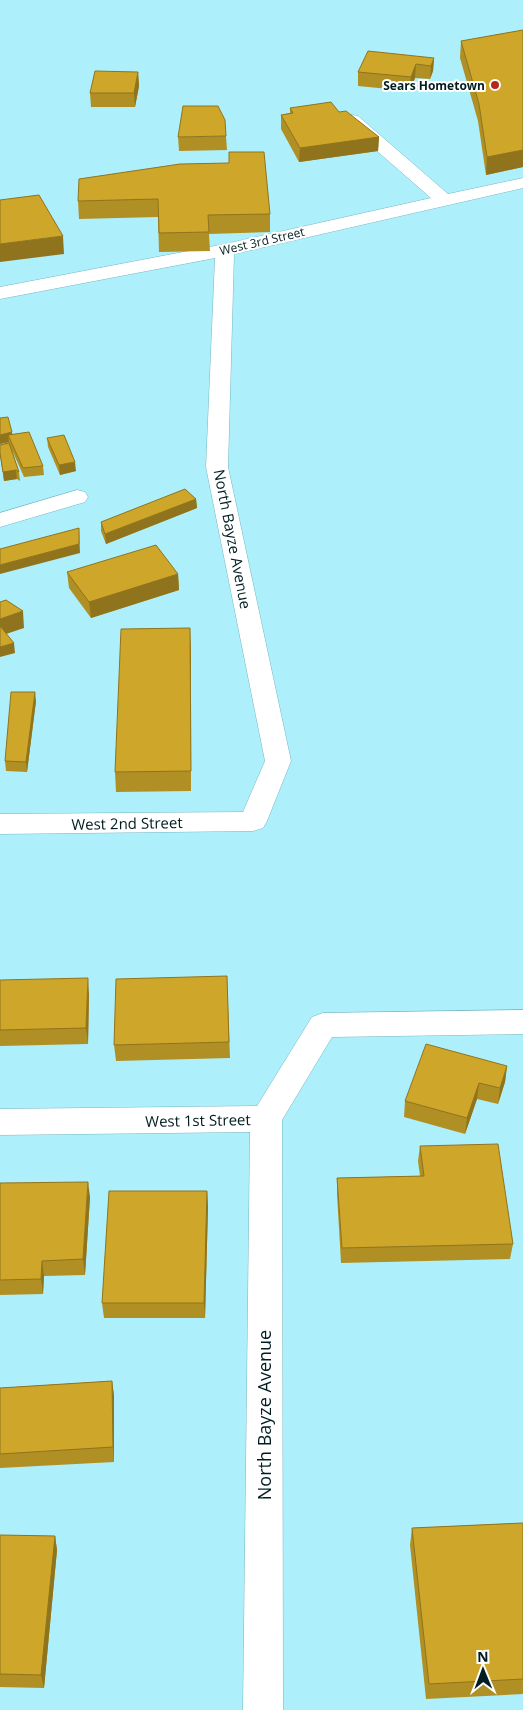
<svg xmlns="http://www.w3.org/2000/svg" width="523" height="1710" viewBox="0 0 523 1710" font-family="'Open Sans',sans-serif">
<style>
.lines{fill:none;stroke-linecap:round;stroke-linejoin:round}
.minor-casing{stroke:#76b7c3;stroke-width:1}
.minor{fill:#fff;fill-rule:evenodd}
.wall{fill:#b08f24}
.shaded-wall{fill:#90741d}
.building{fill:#cda62a;stroke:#90741d}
.poi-dot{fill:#b6281b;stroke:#fff;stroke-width:2}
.labels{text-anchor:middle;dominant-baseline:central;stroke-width:4;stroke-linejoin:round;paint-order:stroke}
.far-poi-label{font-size:12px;font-weight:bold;fill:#021d21;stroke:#fff;text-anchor:end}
.far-street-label{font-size:12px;fill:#021d21;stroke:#fff}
.street-label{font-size:15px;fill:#021d21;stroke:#fff}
.near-street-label{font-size:18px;fill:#021d21;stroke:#fff}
</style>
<rect width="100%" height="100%" fill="#adf0fb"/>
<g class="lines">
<defs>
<path id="minor" d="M352,115L358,116L448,194L523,178V188L234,254L228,467L291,761L267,821L263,828L253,831L0,834V814L243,812L265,761L206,467L215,258L0,299V287L225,244L431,198L346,124L344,120L346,116Z
M77,490L85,492L88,497L85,502L0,527V513Z
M523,1010V1034L332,1037L282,1120L283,1710H243L250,1132L0,1135V1109L257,1106L312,1017L323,1013Z"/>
</defs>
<!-- minor casing -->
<use href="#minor" class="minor-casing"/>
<!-- minor -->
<use href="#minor" class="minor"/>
</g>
<!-- wall -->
<path class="wall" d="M523,30V167L486,175L478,121L460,58L461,41Z
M434,58L433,71L430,79L415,78L410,91L358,86V72Z
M138,72L139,86L135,107H91L90,93Z
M290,108L339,112L379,137L378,151L299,162L281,129V115L290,113Z
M226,136L227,150L179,151L178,137Z
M229,152L270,214V232L209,234L210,251L159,252L158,217L79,219L78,201L229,163Z
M0,418L12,434L43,466L44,475L24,477L12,450L19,472L20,481L17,479L4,481L0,455V445L9,442L0,444Z
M47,438L76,471L60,475L48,447Z
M196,499L197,508L106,544L101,531V522Z
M67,572L178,574L179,590L91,618L69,588Z
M191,648V791L116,792L115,772Z
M36,701L27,772L6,771L5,761Z
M227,976L230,1058L116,1061L114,1045Z
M0,980L89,994L88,1044L0,1046Z
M507,1066L505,1082L498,1104L477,1099L465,1134L404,1117L405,1101Z
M420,1146L513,1244L510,1259L341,1263L337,1194V1178L420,1176L418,1161Z
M0,1183L90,1197L85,1275L44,1276L43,1294L0,1295Z
M207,1191L208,1207L205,1318H104L102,1303Z
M112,1381L114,1396V1462L0,1468V1388Z
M523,1523V1694L426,1699L410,1545L412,1528Z
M0,1535L55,1536L57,1550L44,1688L0,1687Z"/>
<!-- shaded-wall -->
<path class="shaded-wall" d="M434,58L433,71L430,79L431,66Z
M416,64L415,78L410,91L411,77Z
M138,72L139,86L135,107L134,93Z
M379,137L378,151L299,162L300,148Z
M523,150V167L486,175L487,157Z
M63,236L64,254L0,262V244Z
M12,432L13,442L8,435L9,442L0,444V435Z
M75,462L76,471L60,475L59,465Z
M16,470L17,479L4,481L3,472Z
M196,499L197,508L106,544L105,534Z
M79,528L80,553L0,574V565Z
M178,574L179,590L91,618L89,602Z
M23,611L24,628L0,636V619Z
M190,628L191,648V791V771Z
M14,643L15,653L0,657V647Z
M35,692L36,701L27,772L26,762Z
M88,978L89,994L88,1044L86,1028Z
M507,1066L505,1082L498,1104L500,1088Z
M479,1083L477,1099L465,1134L467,1118Z
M88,1182L90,1197L85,1275L83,1259Z
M207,1191L208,1207L205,1318L204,1303Z
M42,1261L44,1276L43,1294L41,1279Z
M112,1381L114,1396V1462L113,1447Z
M55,1536L57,1550L44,1688L41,1675Z"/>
<!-- building -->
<path class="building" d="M523,30V150L487,157L479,104L461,41Z
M368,51L434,58L431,66L416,64L411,77L358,72Z
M95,71L138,72L134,93H90Z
M331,102L339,112L346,111L379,137L300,148L281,115L293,113L290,108Z
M183,106H218L225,120L226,136L178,137Z
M229,152H264L270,214L208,215L209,232L159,233L158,199L78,201L79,179L180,164L229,163Z
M39,195L63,236L0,244V200Z
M8,417L12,432L0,435V418Z
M29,432L43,466L23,468L8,435Z
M64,435L75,462L59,465L47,438Z
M9,443L19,472L16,470L3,472L0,453V445Z
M185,489L196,499L105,534L101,522Z
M79,528V544L0,565V549Z
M156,545L178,574L89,602L67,572Z
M6,600L23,611L0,619V602Z
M0,626L14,643L0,647Z
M190,628L191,771L115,772L121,629Z
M11,692H35L26,762L5,761Z
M227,976L229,1042L114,1045L116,979Z
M88,978L86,1028L0,1030V980Z
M426,1044L507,1066L500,1088L479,1083L467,1118L405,1101Z
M498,1144L513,1244L342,1248L337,1178L424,1176L420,1146Z
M88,1182L83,1259L42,1261L41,1279L0,1280V1183Z
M109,1191H207L204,1303H102Z
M112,1381L113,1447L0,1454V1388Z
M523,1523V1679L429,1684L412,1528Z
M0,1535L55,1536L41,1675L0,1674Z"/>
<!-- markers -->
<circle class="poi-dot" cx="495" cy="85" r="5"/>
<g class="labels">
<!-- far-poi labels -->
<g class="far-poi-label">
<text x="485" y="85">Sears Hometown</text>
</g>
<!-- far-street labels -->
<g class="far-street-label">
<text transform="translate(262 241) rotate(-13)">West 3rd Street</text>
</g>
<!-- street labels -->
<g class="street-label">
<text transform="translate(233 539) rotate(79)">North Bayze Avenue</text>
<text transform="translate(127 823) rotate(-1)">West 2nd Street</text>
<text transform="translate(198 1120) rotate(-1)">West 1st Street</text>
</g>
<!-- near-street labels -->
<g class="near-street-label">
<text transform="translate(264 1415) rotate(-90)">North Bayze Avenue</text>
</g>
</g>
<!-- north arrow -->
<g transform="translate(483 1670) rotate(359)" stroke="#ffffff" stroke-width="4" paint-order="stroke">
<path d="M0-4L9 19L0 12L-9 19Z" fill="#021d21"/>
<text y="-8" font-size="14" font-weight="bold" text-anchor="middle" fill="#021d21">N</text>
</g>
</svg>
